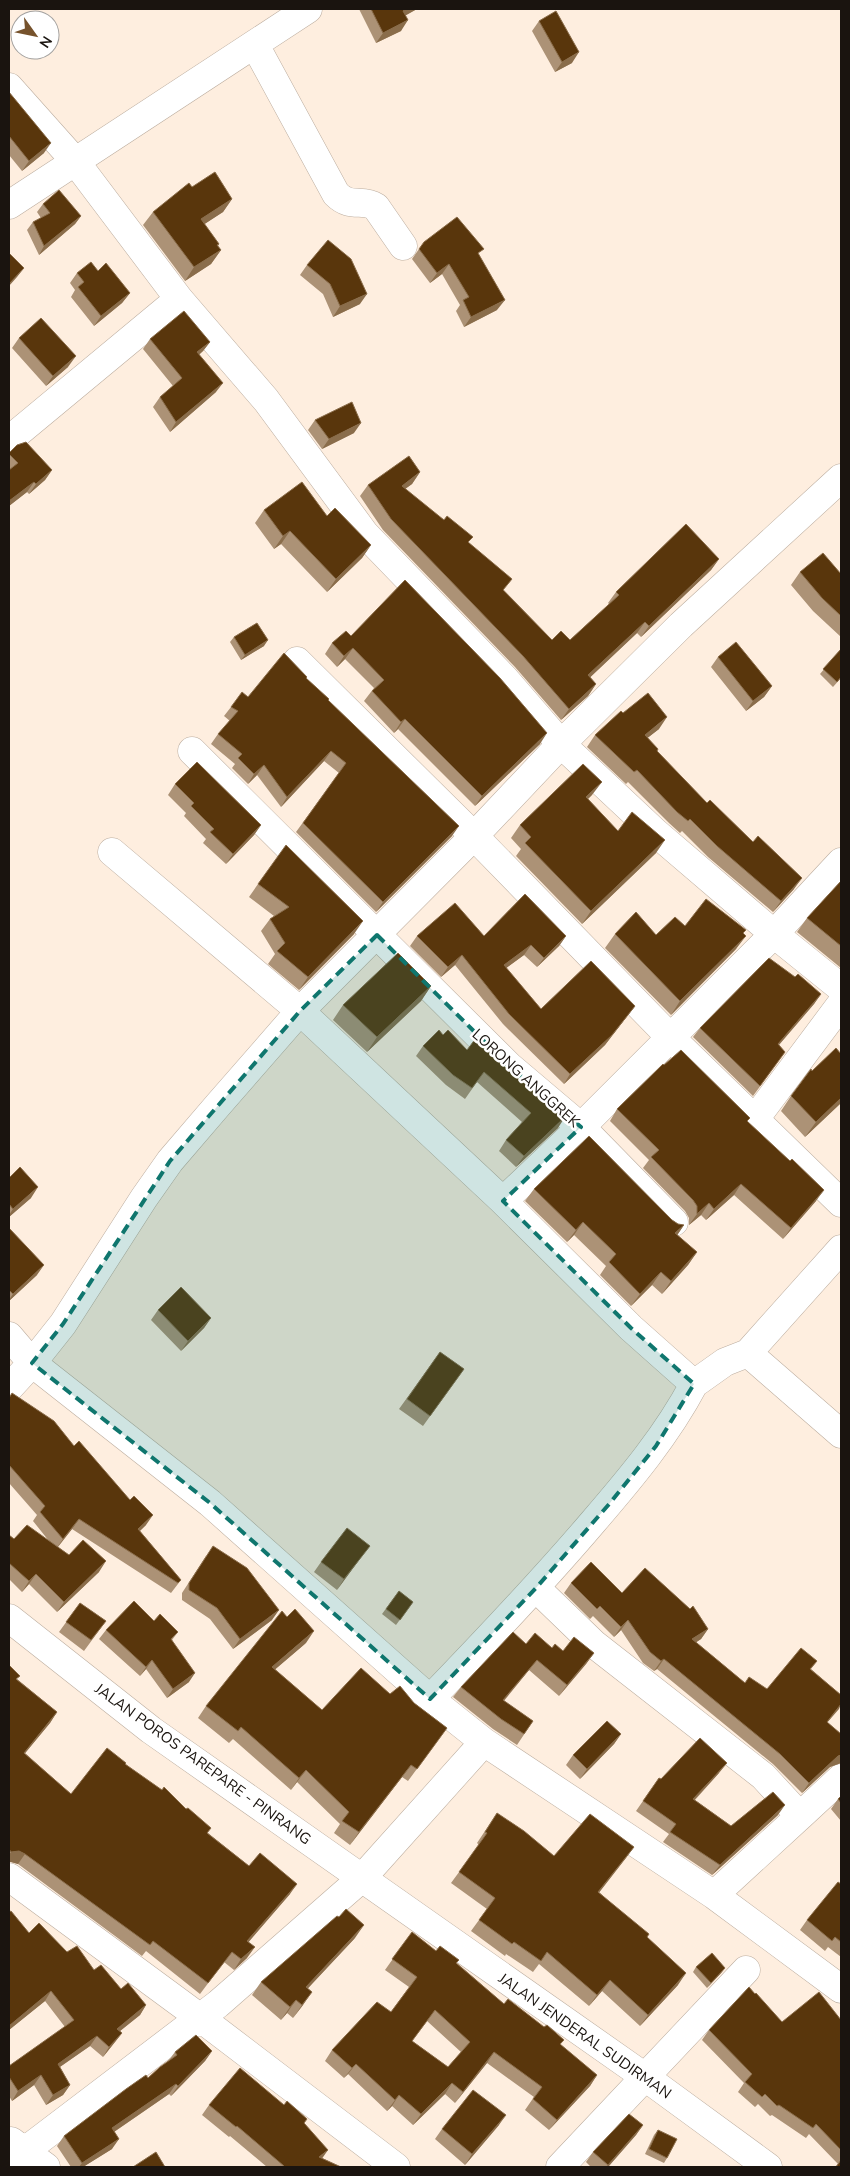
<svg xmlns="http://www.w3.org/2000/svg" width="850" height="2176" viewBox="0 0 850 2176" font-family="'Nunito Sans',sans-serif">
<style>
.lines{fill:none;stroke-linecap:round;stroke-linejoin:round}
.minor-casing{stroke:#bcad9f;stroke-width:29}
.trunk-casing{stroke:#bcad9f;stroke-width:29}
.minor{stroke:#fff;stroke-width:28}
.trunk{stroke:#fff;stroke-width:28}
.wall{fill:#ac9276;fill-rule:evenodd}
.shaded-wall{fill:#8a6d4b}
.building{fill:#59360c;stroke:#8a6d4b;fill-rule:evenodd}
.marked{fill:#0f766e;fill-opacity:0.2;stroke:#0f766e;stroke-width:4;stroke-dasharray:10 6;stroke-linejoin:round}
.labels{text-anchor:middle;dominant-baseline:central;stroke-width:5;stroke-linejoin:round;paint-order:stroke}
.street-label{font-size:15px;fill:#1a140f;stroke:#fff}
</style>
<rect width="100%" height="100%" fill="#feeedf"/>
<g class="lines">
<defs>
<path id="minor" d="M255,45L336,194C351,209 362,198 376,207L403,246
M9,87L75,161L179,299L266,400L365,534L504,678L561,744L474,836L300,1011L218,1105L170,1161L144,1198L63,1324L32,1363L9,1388
M9,205L308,9
M9,440L179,299
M841,478L681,625L561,744L656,833L774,934L841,988
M297,661L474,836L669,1036L841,1203
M192,751L509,1066L581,1127L674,1222
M755,1119L841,1004
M503,1201L581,1127L774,934L841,862
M841,1249L748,1353L841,1434
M9,1336L32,1363L210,1503L430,1699C486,1641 541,1583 593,1522C630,1479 667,1435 694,1384L631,1328L503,1201L300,1011L112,852
M694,1384L725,1362L748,1353
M536,1588L594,1644L763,1776L800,1816L714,1895
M430,1699L484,1742L714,1895L841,1989
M800,1816L841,1778
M9,1877L199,2017L396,2167
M11,2141L46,2167
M9,2163L218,2004L362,1878L484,1742
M560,2167L746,1970"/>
<path id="trunk" d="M9,1618L151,1730L645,2077L768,2167"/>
</defs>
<!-- minor casing -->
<use href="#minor" class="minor-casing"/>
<!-- trunk casing -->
<use href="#trunk" class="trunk-casing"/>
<!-- minor -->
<use href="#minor" class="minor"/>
<!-- trunk -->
<use href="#trunk" class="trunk"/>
</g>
<!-- wall -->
<path class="wall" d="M359,9H417L405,15L401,31L376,43Z
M539,21L572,63L555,72L532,31Z
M9,92L44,153L22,171L9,155Z
M192,187L232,199L223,212L204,224L219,244L218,246L221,250L211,264L185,281L143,225L153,212Z
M43,204L81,216L75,224L39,255L27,230L33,222L41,218L37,212Z
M419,249L479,255L497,310L464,327L456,311L460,305L442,274L430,283L412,259Z
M307,265L360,304L333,317L323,294L300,275Z
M98,271L130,293L122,303L94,326L71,297L75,290L70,283L77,273Z
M19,338L68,367L46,386L12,348Z
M150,339L210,342L203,351L199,355L216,392L170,432L153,407L160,397L173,386L143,349Z
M315,420L354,433L322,449L308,430Z
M9,453L52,470L45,480L29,494L27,492L9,506Z
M420,472L412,484L405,489L469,543L504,590L552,640H570L609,604L608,603L616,592L719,559L711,570L641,637L637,633L590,677L596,684L588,696L561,720L515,667L383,530L360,496L368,485Z
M264,510L327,516L371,545L362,558L327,592L281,544L274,549L255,523Z
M800,572L841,574V637L813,611L791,585Z
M351,636L540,744L475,806L398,729L394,733L364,701L374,688L345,659L337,667L325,654L332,643Z
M234,637L264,646L241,660L230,642Z
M841,649V678L833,687L820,674Z
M718,657L772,686L764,697L746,711L711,667Z
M306,678L328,700L452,836L376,912L296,832L339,773L324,761L281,807L257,775L248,784L232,768L235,764L211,744L218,734L230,721L224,716L231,707L248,697Z
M623,713L659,729L647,738L657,751L707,803L794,889L773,912L708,857L682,831L680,833L669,823L628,782L626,784L587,747L595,735Z
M175,784L261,825L254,835L226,864L203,843L206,839L184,816L186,813L168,795Z
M592,795L588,799L618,831L656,853L582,924L516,856L521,849L511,838L520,825Z
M841,881V968L797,932L807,918Z
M258,884L354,934L299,990L268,964L275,954L261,931L270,919L274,916L249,897Z
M685,926L743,933L736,949L671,1015L605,948L615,934L656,935Z
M417,936H566L559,946L537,967L524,955L506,968L541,1009L635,1006L605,1045L564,1084L503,1024L455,965L441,977L410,946Z
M795,977L821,994L814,1004L779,1045L785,1052L753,1096L693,1037L700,1028Z
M431,986L421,1001L367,1052L333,1020L343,1005Z
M443,1035L467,1050L558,1128L516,1167L499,1151L506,1140L522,1122L477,1082L465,1099L446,1085L416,1056L423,1046Z
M841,1054V1103L805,1137L781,1111L791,1096L812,1071Z
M617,1109L747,1122L816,1201L783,1239L734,1195L706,1220L701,1215L689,1225V1218L685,1211L643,1168L649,1160L610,1121Z
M9,1178L31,1198L9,1217Z
M534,1189L672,1220L678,1224L684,1225L677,1235L697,1252L688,1265L662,1294L652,1285L631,1306L600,1275L606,1266L574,1235L567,1242L525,1201Z
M9,1228L37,1275L9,1301Z
M158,1310L211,1318L204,1328L181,1351L151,1320Z
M440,1352L464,1369L423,1426L399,1409Z
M9,1398L74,1446L146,1525L140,1531L181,1580L171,1593L72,1529L58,1547L69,1555L99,1572L57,1612L29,1584L22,1592L9,1579V1535L14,1539L49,1541L33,1521L37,1515L9,1483Z
M206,1556L272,1620L233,1649L210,1619L182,1600V1593Z
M362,1556L337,1590L314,1572L321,1562Z
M571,1583L622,1593L708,1629L701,1639L696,1642L745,1683L767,1689L817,1661L811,1669L841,1695V1705L827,1722L841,1734V1763L830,1767L802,1793L773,1764L657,1669L654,1671L643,1663L621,1630L614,1637L593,1616L590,1619L564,1593Z
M399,1591L413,1602L396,1625L382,1614Z
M80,1603L106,1621L84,1651L59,1632Z
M154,1621L178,1632L172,1640L189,1682L167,1698L146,1669L140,1676L99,1639L106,1630Z
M306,1643L275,1669L322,1710L390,1694L414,1703L447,1728L408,1781L402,1777L350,1845L334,1833L340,1824L297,1782L291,1790L233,1739L229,1743L198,1718L206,1706Z
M526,1644L552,1648L563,1651L594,1653L586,1664L559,1696L529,1670L504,1701L533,1721L517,1745L493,1729L453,1697L461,1687Z
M9,1665L17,1679L57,1712L50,1723L25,1753L71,1794L125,1764L208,1833L249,1866L290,1894L248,1942L247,1958L234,1970L224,1962L200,1994L146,1951L142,1956L18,1864L11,1862H9Z
M621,1734L614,1744L580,1779L566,1765L573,1755Z
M719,1773L695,1800L731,1826L778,1815L712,1875L663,1842L669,1834L636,1811L659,1778L661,1779Z
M841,1796V1821L831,1809L838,1799Z
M497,1813L554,1856L634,1847L599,1892L647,1937L678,1985L640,2026L602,1991L589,2006L539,1964L533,1972L506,1954L505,1956L471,1931L487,1909L451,1883L479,1845L477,1843Z
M841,1884V1957L828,1947L825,1951L800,1930L807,1920Z
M9,1912L29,1933L67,1952L121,1989L146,2005L140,2015L120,2031L122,2033L115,2042L103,2057L90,2046L60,2067L70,2085L63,2095L46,2105L34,2085L12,2101L9,2096V2066L65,2027L45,2001L9,2030Z
M412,1932L436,1951L457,1963L504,2004L564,2040L560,2045L597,2075L590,2086L549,2130L525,2110L534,2097L487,2063L455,2103L445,2094L413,2125L392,2106L387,2111L348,2074L344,2078L325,2061L332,2050L391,2012L409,1987L385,1970ZM427,2021L461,2052L448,2067L412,2041Z
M355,1938L308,1988L303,2005L293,2018L287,2013L281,2020L252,1995L261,1982Z
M696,1967L725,1968L721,1973L707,1988L693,1972Z
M755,1994L782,2022L841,2020V2167H835L838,2164L809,2134L806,2138L772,2115L770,2116L758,2104L755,2107L738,2092L744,2083L702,2040L709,2030Z
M212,2051L205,2061L171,2096L169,2094L114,2132L112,2149L83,2167H71L57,2146L64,2136L148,2078L168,2061L175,2052Z
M209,2105L304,2123L322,2158L341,2167H267L230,2136L229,2137L202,2115Z
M499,2125L465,2165L435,2139L442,2129Z
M643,2125L636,2135L608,2167H591L586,2162L593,2152Z
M658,2130L667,2158L664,2163L645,2154L654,2135Z"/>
<!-- shaded-wall -->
<path class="shaded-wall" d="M406,9H417L396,21L403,11Z
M408,20L401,31L376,43L383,33Z
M579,52L572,63L555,72L562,62Z
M51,143L44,153L22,171L29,161Z
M232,199L223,212L191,233L201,219Z
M81,216L75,224L39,255L44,246Z
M219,244L211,257L221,250L211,264L185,281L194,267Z
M449,264L442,274L430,283L437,273Z
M24,268L17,277L9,286V284Z
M130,293L122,303L94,326L101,316Z
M367,294L360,304L333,317L340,306Z
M505,300L497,310L464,327L471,317Z
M210,342L203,351L190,362L197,352Z
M76,356L68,367L46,386L53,376Z
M223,383L216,392L170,432L176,422Z
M361,423L354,433L322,449L329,439Z
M52,470L45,480L29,494L36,484Z
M420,472L412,484L394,497L402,486Z
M34,482L27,492L9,506V501Z
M290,531L281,544L274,549L283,536Z
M371,545L362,558L327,592L336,579Z
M719,559L711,570L641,637L649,626Z
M645,622L637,633L580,687L588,675Z
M268,640L264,646L241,660L245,655Z
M353,648L345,659L337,667L344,656Z
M596,684L588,696L561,720L569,709Z
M772,686L764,697L746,711L753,701Z
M667,717L659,729L636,747L645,735Z
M405,719L398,729L394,733L401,722Z
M547,733L540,744L475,806L482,796Z
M331,751L324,761L281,807L287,797Z
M264,765L257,775L248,784L254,774Z
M602,782L592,795L576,810L586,797Z
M261,825L254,835L226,864L233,854Z
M459,826L452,836L376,912L383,902Z
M665,840L656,853L582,924L591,911Z
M802,878L794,889L773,912L781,901Z
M363,921L354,934L299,990L308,977Z
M566,936L559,946L537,967L544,958Z
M746,936L736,949L671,1015L680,1001Z
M531,945L524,955L497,975L504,965Z
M462,955L455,965L441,977L448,967Z
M431,986L421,1001L367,1052L377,1037Z
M821,994L814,1004L771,1054L778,1044Z
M635,1006L605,1045L564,1084L570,1074Z
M841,1098V1103L805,1137L816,1122Z
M565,1117L558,1128L516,1167L524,1156Z
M741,1184L734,1195L706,1220L714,1209Z
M38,1187L31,1198L9,1217V1215L13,1209Z
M824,1190L816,1201L783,1239L791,1228Z
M709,1203L701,1215L689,1225L697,1214Z
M583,1222L574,1235L567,1242L576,1230Z
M684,1225L676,1237L675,1233Z
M697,1252L688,1265L662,1294L671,1281Z
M44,1265L37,1275L9,1301V1300L13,1294Z
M661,1272L652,1285L631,1306L640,1294Z
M211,1318L204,1328L181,1351L188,1341Z
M153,1515L146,1525L131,1539L138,1529Z
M79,1519L72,1529L56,1549L63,1539Z
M370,1546L362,1556L337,1590L344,1579Z
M106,1561L99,1572L57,1612L64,1602Z
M36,1574L29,1584L22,1592L29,1581Z
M279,1610L272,1620L233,1649L240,1639Z
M628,1620L621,1630L614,1637L621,1627Z
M708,1629L701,1639L685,1650L692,1639Z
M314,1631L306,1643L264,1679L272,1667Z
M594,1653L586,1664L559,1696L567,1685Z
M664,1659L657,1669L654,1671L661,1661Z
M152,1660L146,1669L140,1676L146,1667Z
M537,1660L529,1670L495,1711L503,1700Z
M195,1673L189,1682L167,1698L173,1689Z
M841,1704L839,1709L819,1732L827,1722Z
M57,1712L50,1723L17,1763L24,1753Z
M621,1734L614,1744L580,1779L587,1769Z
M841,1755V1763L830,1767L802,1793L809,1783L838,1756Z
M727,1763L719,1773L686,1809L693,1799Z
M411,1765L402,1777L350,1845L359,1832Z
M306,1770L291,1790L299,1778Z
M785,1805L778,1815L712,1875L720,1865Z
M634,1847L626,1858L591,1903L598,1892Z
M19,1851L25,1854L18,1864L11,1862H9V1855L11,1852Z
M297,1884L290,1894L240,1952L247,1941Z
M364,1925L355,1938L297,2000L306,1987Z
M255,1947L247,1958L234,1970L241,1959Z
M725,1968L721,1973L707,1988L711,1983Z
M686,1973L678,1985L640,2026L648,2015Z
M610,1980L602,1991L589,2006L597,1995Z
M51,1991L45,2001L9,2030V2026Z
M312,1992L303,2005L293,2018L302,2005Z
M296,2000L287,2013L281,2020L290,2007Z
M146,2005L140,2015L110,2039L117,2029Z
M122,2033L115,2042L103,2057L109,2047Z
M97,2036L90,2046L51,2073L58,2064Z
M212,2051L205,2061L171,2096L178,2086Z
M494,2052L487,2063L455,2103L463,2092Z
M356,2064L348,2074L344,2078L352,2068Z
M41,2075L34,2085L12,2101L18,2091Z
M597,2075L590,2086L549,2130L557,2120Z
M452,2083L445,2094L413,2125L421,2114Z
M176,2084L169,2094L105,2138L112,2128Z
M70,2085L63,2095L46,2105L53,2095Z
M399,2095L392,2106L387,2111L395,2100Z
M506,2115L499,2125L465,2165L472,2154Z
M643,2125L636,2135L608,2167H606Z
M119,2139L112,2149L83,2167H79L82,2163Z
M328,2150L321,2160L319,2157Z"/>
<!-- building -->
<path class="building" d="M371,9H406L403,11L408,20L383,33Z
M556,11L579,52L562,62L539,21Z
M9,92L51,143L29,161L9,136Z
M215,172L232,199L201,219L219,244L217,245L221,250L194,267L153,212L189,183L192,187Z
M59,190L81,216L44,246L33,222L50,213L43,204Z
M457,217L484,249L478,253L505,300L471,317L463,300L469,297L449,264L437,273L419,249L424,242Z
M328,240L351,259L367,294L340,306L330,284L307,265Z
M9,253L24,268L9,284Z
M91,262L98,271L106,263L130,293L101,316L78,287L84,282L77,273Z
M184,311L210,342L197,352L223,383L176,422L160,397L182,378L150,339Z
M41,318L76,356L53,376L19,338Z
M352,402L361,423L329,439L315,420Z
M26,442L52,470L36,484L34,482L9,501V470L18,463L9,454V453L17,445Z
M409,456L420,472L402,486L444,520L447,516L473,537L468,542L512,579L503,590L552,640L561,631L570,640L619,595L616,592L686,524L719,559L649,626L645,622L588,675L596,684L569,709L523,656L391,519L368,485Z
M302,482L327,516L335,508L371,545L336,579L290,531L283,536L264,510Z
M823,553L841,574V616L822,598L800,572Z
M405,580L500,678L547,733L482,796L405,719L401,722L372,691L384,680L353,648L344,656L332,643L346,631L351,636Z
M257,623L268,640L245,655L234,637Z
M736,642L772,686L753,701L718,657Z
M841,649V677L837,682L823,669Z
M284,653L307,677L306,678L329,699L328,700L459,826L383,902L303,823L346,763L331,751L287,797L264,765L254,774L238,758L242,754L218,734L238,711L231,707L242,692L248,697Z
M648,693L667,717L645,735L658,749L657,751L707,803L710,800L753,842L758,836L802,878L781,901L717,846L690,819L688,821L677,812L637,770L634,772L595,735L621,711L623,713Z
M197,762L261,825L233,854L210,832L214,829L191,806L194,803L175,784Z
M583,764L602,782L586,797L618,831L632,812L665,840L591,911L525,843L531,837L520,825Z
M286,845L363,921L308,977L277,951L285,943L270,919L289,907L258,884Z
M841,881V946L807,918Z
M525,894L566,936L544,958L531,945L504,965L541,1009L591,961L635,1006L612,1035L570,1074L509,1014L462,955L448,967L417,936L455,903L484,936Z
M706,899L746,930L743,933L746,936L680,1001L615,934L636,912L656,935L675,917L685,926Z
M398,953L431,986L377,1037L343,1005Z
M769,958L795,977L798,974L821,994L778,1044L785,1052L760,1086L700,1028Z
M439,1030L443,1035L448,1030L467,1050L476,1038L506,1068L565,1117L524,1156L506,1140L531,1113L484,1072L472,1088L453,1075L423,1046Z
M836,1048L841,1054V1098L816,1122L791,1096L811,1069L812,1071Z
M681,1050L750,1118L747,1121L790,1161L792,1159L824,1190L791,1228L741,1184L714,1209L709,1203L697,1214V1206L693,1200L651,1157L659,1150L617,1109L663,1064L664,1065Z
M589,1136L672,1220L678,1224L684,1225L675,1233L697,1252L671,1281L661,1272L640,1294L609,1262L616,1254L583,1222L576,1230L534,1189Z
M20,1167L38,1187L13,1209L9,1204V1178Z
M9,1228L44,1265L13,1294L9,1290Z
M181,1287L211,1318L188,1341L158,1310Z
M440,1352L464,1369L430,1416L407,1399Z
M12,1393L54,1421L74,1446L79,1441L130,1500L134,1496L153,1515L138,1529L181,1580L178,1583L79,1519L63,1539L40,1512L45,1506L9,1465V1398Z
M27,1525L69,1555L83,1540L106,1561L64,1602L36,1574L29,1581L9,1563V1535L14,1539Z
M347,1528L370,1546L344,1579L321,1562Z
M213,1546L247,1568L279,1610L240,1639L217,1608L189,1590V1583Z
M591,1562L622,1593L645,1568L690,1609L693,1606L708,1629L692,1639L745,1683L749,1677L767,1689L801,1648L817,1661L810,1669L841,1695V1704L827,1722L841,1734V1755L838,1756L809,1783L780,1754L664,1659L661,1661L650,1652L628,1620L621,1627L600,1606L597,1609L571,1583Z
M399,1591L413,1602L400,1620L386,1609Z
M134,1601L154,1621L160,1614L178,1632L171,1639L195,1673L173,1689L152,1660L146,1667L106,1630Z
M80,1603L106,1621L91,1640L66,1622Z
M295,1609L314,1631L272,1667L322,1710L361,1668L390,1694L400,1686L414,1703L447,1728L417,1769L411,1765L359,1832L342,1821L349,1812L306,1770L299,1778L241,1727L238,1731L206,1706L282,1611L287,1617Z
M513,1632L526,1644L535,1633L552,1648L555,1644L563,1651L574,1637L594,1653L567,1685L537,1660L503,1700L533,1721L524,1734L501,1719L461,1687Z
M9,1665L20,1676L16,1679L57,1712L24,1753L71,1794L107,1748L126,1763L125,1764L162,1790L164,1787L186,1809L188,1808L211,1828L207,1833L249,1866L260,1853L297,1884L247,1941L255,1947L241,1959L232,1952L208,1983L153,1941L150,1945L25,1854L19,1851L11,1852L9,1849Z
M607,1721L621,1734L587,1769L573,1755Z
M700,1738L727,1763L693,1799L731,1826L773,1792L785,1805L720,1865L670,1832L676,1824L643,1801L659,1778L661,1779Z
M841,1796V1803L838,1799Z
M497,1813L524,1831L554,1856L590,1814L634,1847L598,1892L649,1934L647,1937L686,1973L648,2015L610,1980L597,1995L547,1952L541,1961L514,1942L512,1944L479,1920L495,1898L459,1872L487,1833L485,1832Z
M838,1882L841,1884V1942L835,1937L832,1941L807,1920Z
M346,1909L364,1925L306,1987L312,1992L302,2005L296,2000L290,2007L261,1982L337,1916L339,1917Z
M11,1911L29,1933L39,1923L67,1952L77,1946L94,1970L101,1965L121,1989L128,1983L146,2005L117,2029L122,2033L109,2047L97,2036L58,2064L70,2085L53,2095L41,2075L18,2091L9,2077V2066L74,2020L51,1991L9,2026V1912Z
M412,1932L436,1951L440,1946L459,1960L456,1963L504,2004L508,1999L544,2027L547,2025L564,2040L560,2044L597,2075L557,2120L533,2099L542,2087L494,2052L463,2092L452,2083L421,2114L399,2095L395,2100L356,2064L352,2068L332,2050L377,2002L391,2012L417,1977L392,1959ZM435,2010L470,2042L448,2067L412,2041Z
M712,1953L725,1968L711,1983L696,1967Z
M749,1987L755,1994L756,1993L782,2022L819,1992L841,2020V2150L816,2124L813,2128L779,2105L777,2106L765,2094L762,2097L745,2082L752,2074L709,2030Z
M196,2035L212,2051L178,2086L176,2084L112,2128L119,2139L82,2163L64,2136L126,2089L146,2075L148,2078L160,2067L177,2055L175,2052Z
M240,2068L284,2105L287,2101L307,2119L304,2123L328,2150L319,2157L341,2167H283L284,2166L237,2126L236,2127L209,2105Z
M473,2090L506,2115L472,2154L442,2129Z
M629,2114L643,2125L608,2165L593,2152Z
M658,2130L677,2139L667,2158L649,2149Z
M156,2152L165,2167H133Z
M841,2160V2167H836Z"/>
<!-- marked area -->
<path class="marked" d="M377,935L509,1066L581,1127L503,1201L631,1328L694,1384L656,1446L610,1503L536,1588L430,1699L210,1503L32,1363L63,1324L170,1161L300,1011Z"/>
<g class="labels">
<!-- street labels -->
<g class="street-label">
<text transform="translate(526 1078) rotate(42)">LORONG ANGGREK</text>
<text transform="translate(203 1764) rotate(36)">JALAN POROS PAREPARE - PINRANG</text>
<text transform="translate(585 2036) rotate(35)">JALAN JENDERAL SUDIRMAN</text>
</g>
</g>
<!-- border -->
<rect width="850" height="2176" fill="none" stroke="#1a140f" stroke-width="20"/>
<!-- north arrow -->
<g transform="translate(35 35) rotate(123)"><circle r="24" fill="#ffffff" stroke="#a3a19f"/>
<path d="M0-4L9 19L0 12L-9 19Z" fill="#76522c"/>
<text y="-8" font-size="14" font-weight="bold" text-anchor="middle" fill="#1a140f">N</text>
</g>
</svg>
